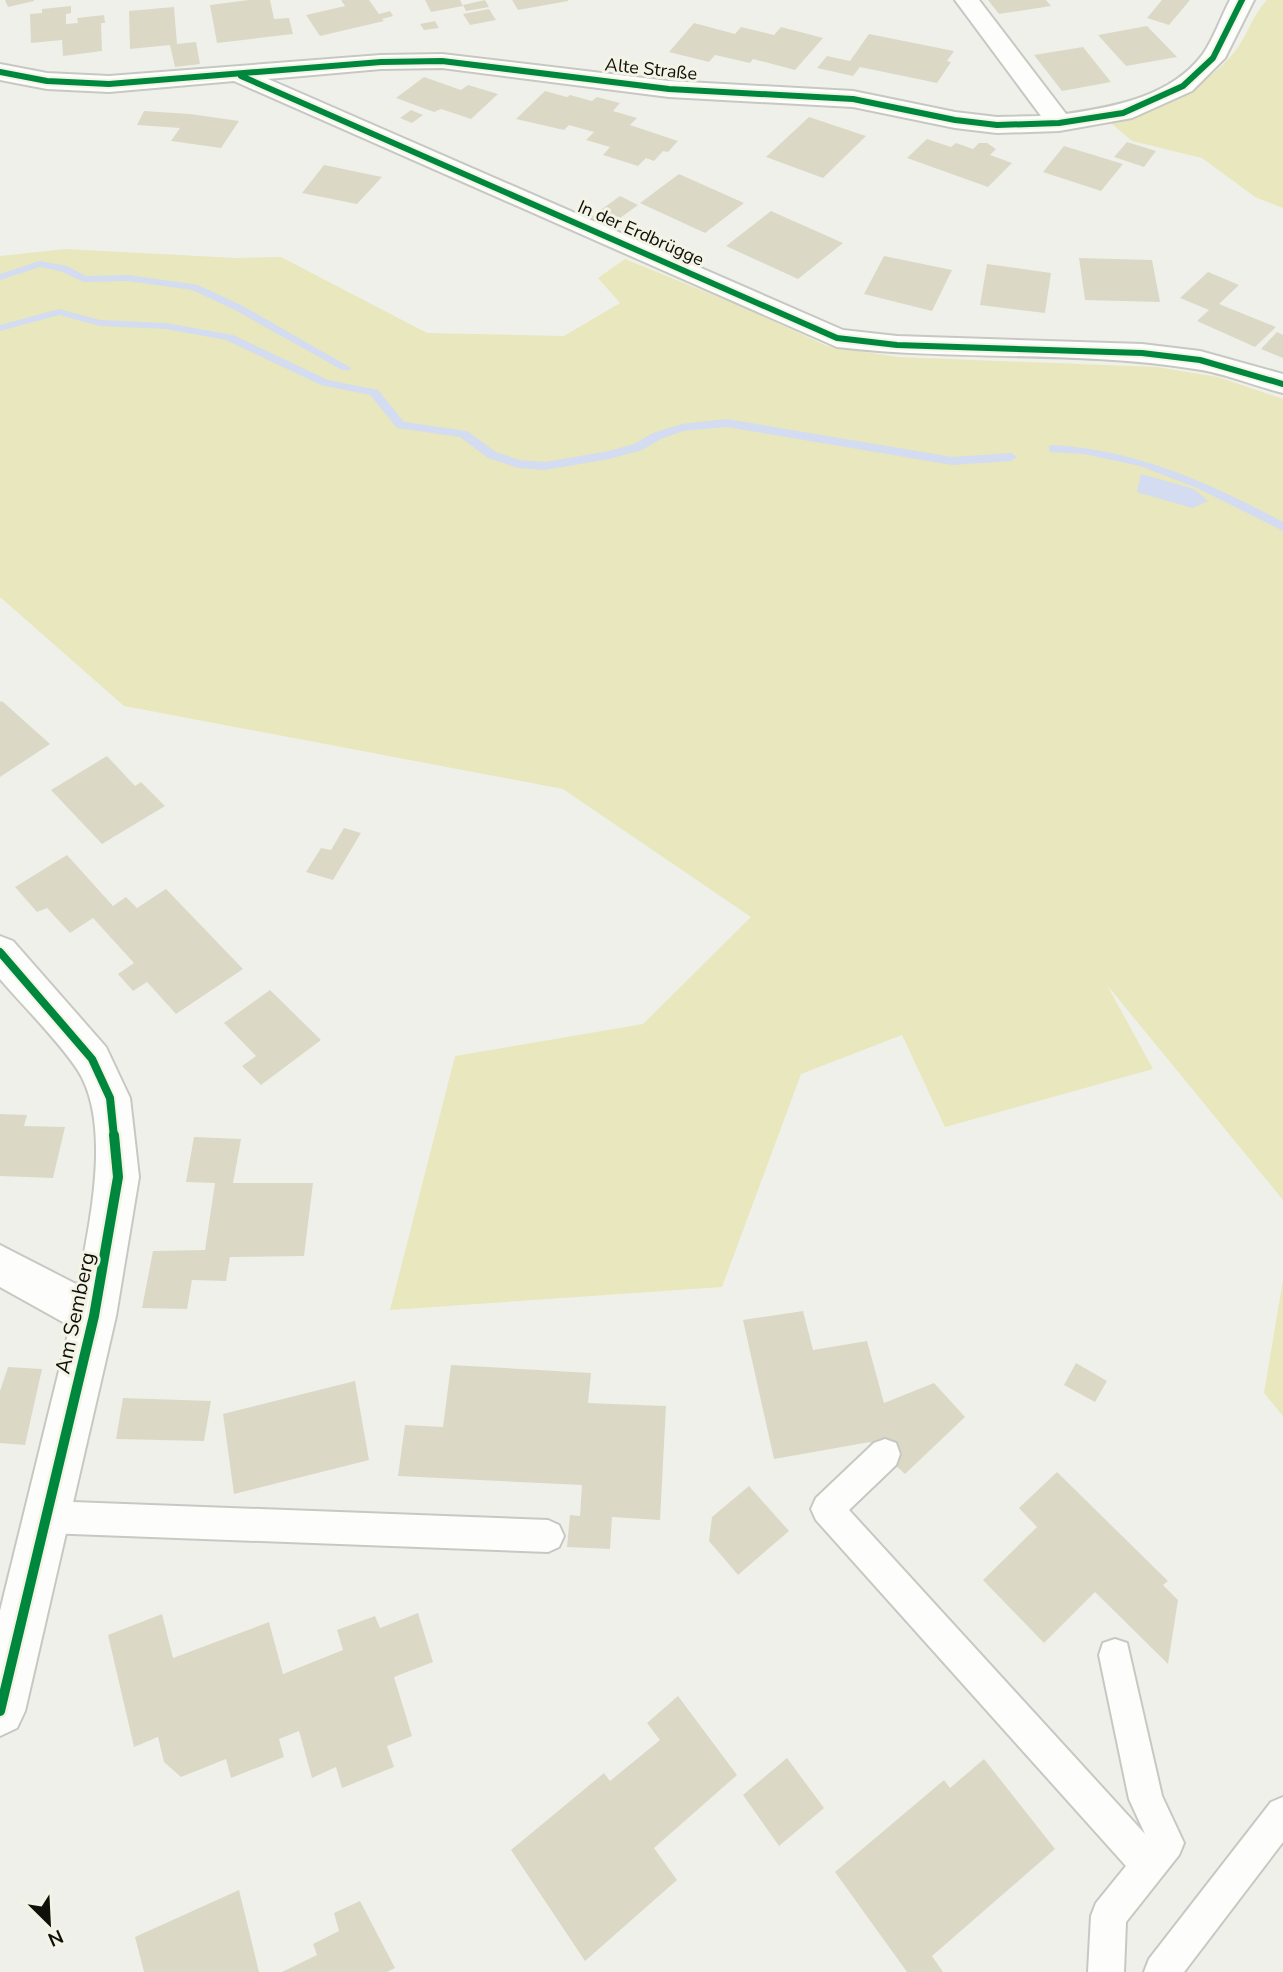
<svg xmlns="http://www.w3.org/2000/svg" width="1283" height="1972" viewBox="0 0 1283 1972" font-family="'Nunito Sans',sans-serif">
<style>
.green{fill:#e9e7bd}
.water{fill:#d3dcf0}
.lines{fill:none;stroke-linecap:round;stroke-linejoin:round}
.stream{fill:#d3dcf0;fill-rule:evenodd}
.building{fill:#dbd9c5}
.service-casing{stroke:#c8c8c3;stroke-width:4}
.minor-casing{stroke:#c8c8c3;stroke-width:4}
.service{fill:#fdfdfc;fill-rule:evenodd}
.minor{fill:#fdfdfc;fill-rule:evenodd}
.cycleway-far2-casing{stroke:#f4f4e6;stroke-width:10}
.cycleway-far1-casing{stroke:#f4f4e6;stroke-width:12}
.cycleway-casing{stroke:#f4f4e6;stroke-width:15}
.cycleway-far2{stroke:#00873e;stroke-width:6}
.cycleway-far1{stroke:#00873e;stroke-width:8}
.cycleway{stroke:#00873e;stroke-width:10}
.labels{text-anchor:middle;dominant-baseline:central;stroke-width:6;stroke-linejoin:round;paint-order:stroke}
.far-street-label{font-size:18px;fill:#10100b;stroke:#f4f4e6}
.street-label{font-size:21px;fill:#10100b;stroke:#f4f4e6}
</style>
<rect width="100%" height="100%" fill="#f0f0ea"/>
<!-- green -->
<path class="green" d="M1267,0H1283V208L1255,197L1202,158L1132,141L1105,118C1155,102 1202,94 1236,50C1248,34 1253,14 1267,0Z
M66,249L236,258L281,257L427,333L564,336L620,303L598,278L625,259L743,307L827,346L897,357L1157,367L1218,377L1283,399V1200L1107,985L1153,1069L945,1127L902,1035L801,1074L722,1287L390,1310L455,1056L643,1024L751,917L563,789L124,706L0,597V256Z
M1283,1280V1416L1264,1393Z"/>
<!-- water -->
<path class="water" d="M1141,474L1194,489L1208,501L1192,508L1137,492Z"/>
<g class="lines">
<!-- stream -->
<path class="stream" d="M39,261L67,266L86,276L128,275L198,285L243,306L351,368L350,370H342L235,310L192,290L128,281L84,282L60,271L40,267L0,280V274Z
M59,309L100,320L166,323L233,335L328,380L378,390L404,422L467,431L496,452L519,460L545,462L609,451L634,444L653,433L682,424L727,419L952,457L1011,453L1017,457L1011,461L952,465L727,427L683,431L661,439L642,450L609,459L545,470L518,468L488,458L460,437L397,428L370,395L321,385L226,340L166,329L100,326L59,315L0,331V325Z
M1053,445C1137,450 1210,483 1283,522V531L1197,488L1140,466L1084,454L1049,452V446Z"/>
</g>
<!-- building -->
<path class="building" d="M5,0H34V1L8,7Z
M249,0H270L274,19L289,18L293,34L217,43L210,5Z
M341,0H369L379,14L390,11L393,16L382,19L384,21L320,36L306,15L345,6Z
M425,0H460L463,6L431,12Z
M485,0L489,7L466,11L463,5Z
M512,0H568V1L518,10Z
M988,0H1046L1051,6L999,14Z
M1162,0H1190L1169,25L1147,18Z
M71,6V13L66,14V24L78,23L77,18L104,15L105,23H101L102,51L63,56L62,40L31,43L30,14L42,13V9Z
M174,7L177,44L196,42L200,64L175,67L170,45L130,49L129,11Z
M489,9L496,20L470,25L463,14Z
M435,21L439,28L424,30L420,24Z
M694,23L735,34L741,27L774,35L781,27L823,38L795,70L753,59L750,63L715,55L709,62L669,52Z
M1147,26L1177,57L1126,66L1098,35Z
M869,34L954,51L947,61L951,62L937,83L860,67L853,76L817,68L827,56L850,61Z
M1083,47L1111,82L1062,91L1034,55Z
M424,77L461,90L468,85L498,94L471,119L441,109L434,112L396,98Z
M545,91L567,97L570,95L592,101L597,97L620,103L613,111L637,118L630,125L678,141L668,152L663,151L654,161L646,158L638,166L603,155L610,147L586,140L594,132L569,125L564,130L516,119Z
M411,110L423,115L412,123L400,118Z
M144,111L190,114L239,121L221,148L171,141L180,128L137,125Z
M809,117L866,136L823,178L766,157Z
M927,139L951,147L956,143L973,149L979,143H987L996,149L990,155L1012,163L988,187L907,158Z
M1127,142L1156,151L1144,167L1114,157Z
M1064,146L1123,164L1101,191L1043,172Z
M324,165L382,177L357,204L302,193Z
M679,174L744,203L705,233L640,203Z
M620,196L638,205L609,226L591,217Z
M771,211L843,243L798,279L726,246Z
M884,256L952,270L932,311L864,294Z
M1079,258L1152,260L1160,302L1085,300Z
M987,264L1051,273L1045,313L980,305Z
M1208,272L1239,285L1219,304L1276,327L1255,347L1197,321L1209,310L1180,298Z
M1277,332L1283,335V358L1261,349Z
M2,701L50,744L0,777V702Z
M107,756L135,786L141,782L165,806L102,844L51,790Z
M344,828L361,833L333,880L306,872L321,848L331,850Z
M67,855L113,906L126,897L137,908L166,889L243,969L176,1014L147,982L133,991L118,974L134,963L93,918L70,933L47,908L37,912L15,887Z
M270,990L321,1040L261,1085L242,1066L256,1056L224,1023Z
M0,1114L27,1115L24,1126L65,1127L53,1178L0,1176Z
M194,1137L241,1139L233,1183H313L304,1256L230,1257L226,1281L192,1280L187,1309L142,1308L153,1251L205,1250L215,1183L186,1182Z
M803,1311L813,1350L867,1341L884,1403L934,1383L965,1417L905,1474L870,1442L774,1459L743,1320Z
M1076,1363L1107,1381L1095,1402L1064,1385Z
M451,1365L591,1373L588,1403L666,1406L660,1520L612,1517L610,1549L567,1547L570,1515L580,1516L582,1485L398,1476L405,1425L443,1427Z
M8,1367L42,1369L25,1445L0,1443V1391Z
M355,1381L369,1460L234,1494L223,1414Z
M123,1398L211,1401L204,1441L116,1439Z
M1057,1472L1168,1581L1163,1585L1178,1600L1168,1664L1095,1592L1044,1643L983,1580L1037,1527L1019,1508Z
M749,1486L789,1531L738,1575L709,1541L712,1517Z
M418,1613L433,1662L394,1677L412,1736L387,1746L394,1767L342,1788L336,1767L312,1778L299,1731L279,1739L284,1757L231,1778L226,1759L181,1777L164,1762L158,1737L134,1747L108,1635L162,1614L173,1658L269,1622L283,1674L343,1650L337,1630L375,1616L380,1628Z
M678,1696L737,1775L654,1848L677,1880L585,1961L511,1850L604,1773L610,1781L660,1740L647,1723Z
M787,1758L824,1808L779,1846L743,1795Z
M984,1759L1055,1849L932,1956L943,1972H907L835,1872L944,1780L950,1788Z
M239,1890L259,1972H144L135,1937Z
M360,1901L395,1968L387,1972H282L317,1955L313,1944L339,1931L334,1913Z"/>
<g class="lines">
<defs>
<path id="service" d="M885,1439L896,1443L900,1454L896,1465L849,1510L1145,1834L1129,1799L1099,1655L1103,1643L1115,1639L1127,1643L1162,1796L1184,1843L1179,1855L1126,1922L1124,1972H1088L1091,1916L1096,1903L1126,1866L816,1520L811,1509L816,1498L874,1443Z
M46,1501L548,1520L559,1525L564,1536L559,1547L548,1552L46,1533L35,1528L30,1517L35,1506Z
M1283,1797V1842L1184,1972H1144L1149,1959L1271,1802Z"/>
<path id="minor" d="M955,0H979L1066,114C1114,107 1171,97 1203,54C1214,38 1221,17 1230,0H1254L1225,58L1192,91L1132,118L1059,131L997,133L955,128L853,107L669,97L442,68L381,69L268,79L843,330L897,336L1142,344L1200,351L1283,374V393C1254,386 1225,373 1195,369C1077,350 956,361 837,347L234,81L109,92L47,89L0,80V64L47,73L109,76L381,55L442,54L669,81L853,91L955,112L997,117L1041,116Z
M0,936L13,941L106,1047L130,1098L139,1177L116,1316L25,1711L17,1728L0,1736V1611L70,1326L0,1287V1245L78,1285C89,1225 113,1124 77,1069C55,1037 25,1008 0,979Z"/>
</defs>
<!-- service casing -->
<use href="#service" class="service-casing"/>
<!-- minor casing -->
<use href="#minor" class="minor-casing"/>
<!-- service -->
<use href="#service" class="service"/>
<!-- minor -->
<use href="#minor" class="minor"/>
<defs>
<path id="cycleway-far2" d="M0,72L47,81L109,84L381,62L442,61L669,89L853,99L955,120L997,125L1059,123L1123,113L1183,86L1213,58L1242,0
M241,76L837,338L897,345L1142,353L1200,360L1283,384"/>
<path id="cycleway-far1" d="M0,952L92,1059L110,1098L114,1137"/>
<path id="cycleway" d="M0,1711L94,1316L118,1177L114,1135"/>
</defs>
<!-- cycleway-far2 casing -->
<use href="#cycleway-far2" class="cycleway-far2-casing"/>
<!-- cycleway-far1 casing -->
<use href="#cycleway-far1" class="cycleway-far1-casing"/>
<!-- cycleway casing -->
<use href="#cycleway" class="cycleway-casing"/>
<!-- cycleway-far2 -->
<use href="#cycleway-far2" class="cycleway-far2"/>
<!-- cycleway-far1 -->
<use href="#cycleway-far1" class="cycleway-far1"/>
<!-- cycleway -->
<use href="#cycleway" class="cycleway"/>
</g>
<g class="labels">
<!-- far-street labels -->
<g class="far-street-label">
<text transform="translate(651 69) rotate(6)">Alte Straße</text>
<text transform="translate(641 233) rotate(24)">In der Erdbrügge</text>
</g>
<!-- street labels -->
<g class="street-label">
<text transform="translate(75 1313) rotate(-78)">Am Semberg</text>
</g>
</g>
<!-- north arrow -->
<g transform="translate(49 1923) rotate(156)" stroke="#f4f4e6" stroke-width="5" paint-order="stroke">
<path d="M0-5L12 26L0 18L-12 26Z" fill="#10100b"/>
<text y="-10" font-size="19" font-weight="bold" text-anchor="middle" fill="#10100b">N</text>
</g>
</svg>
